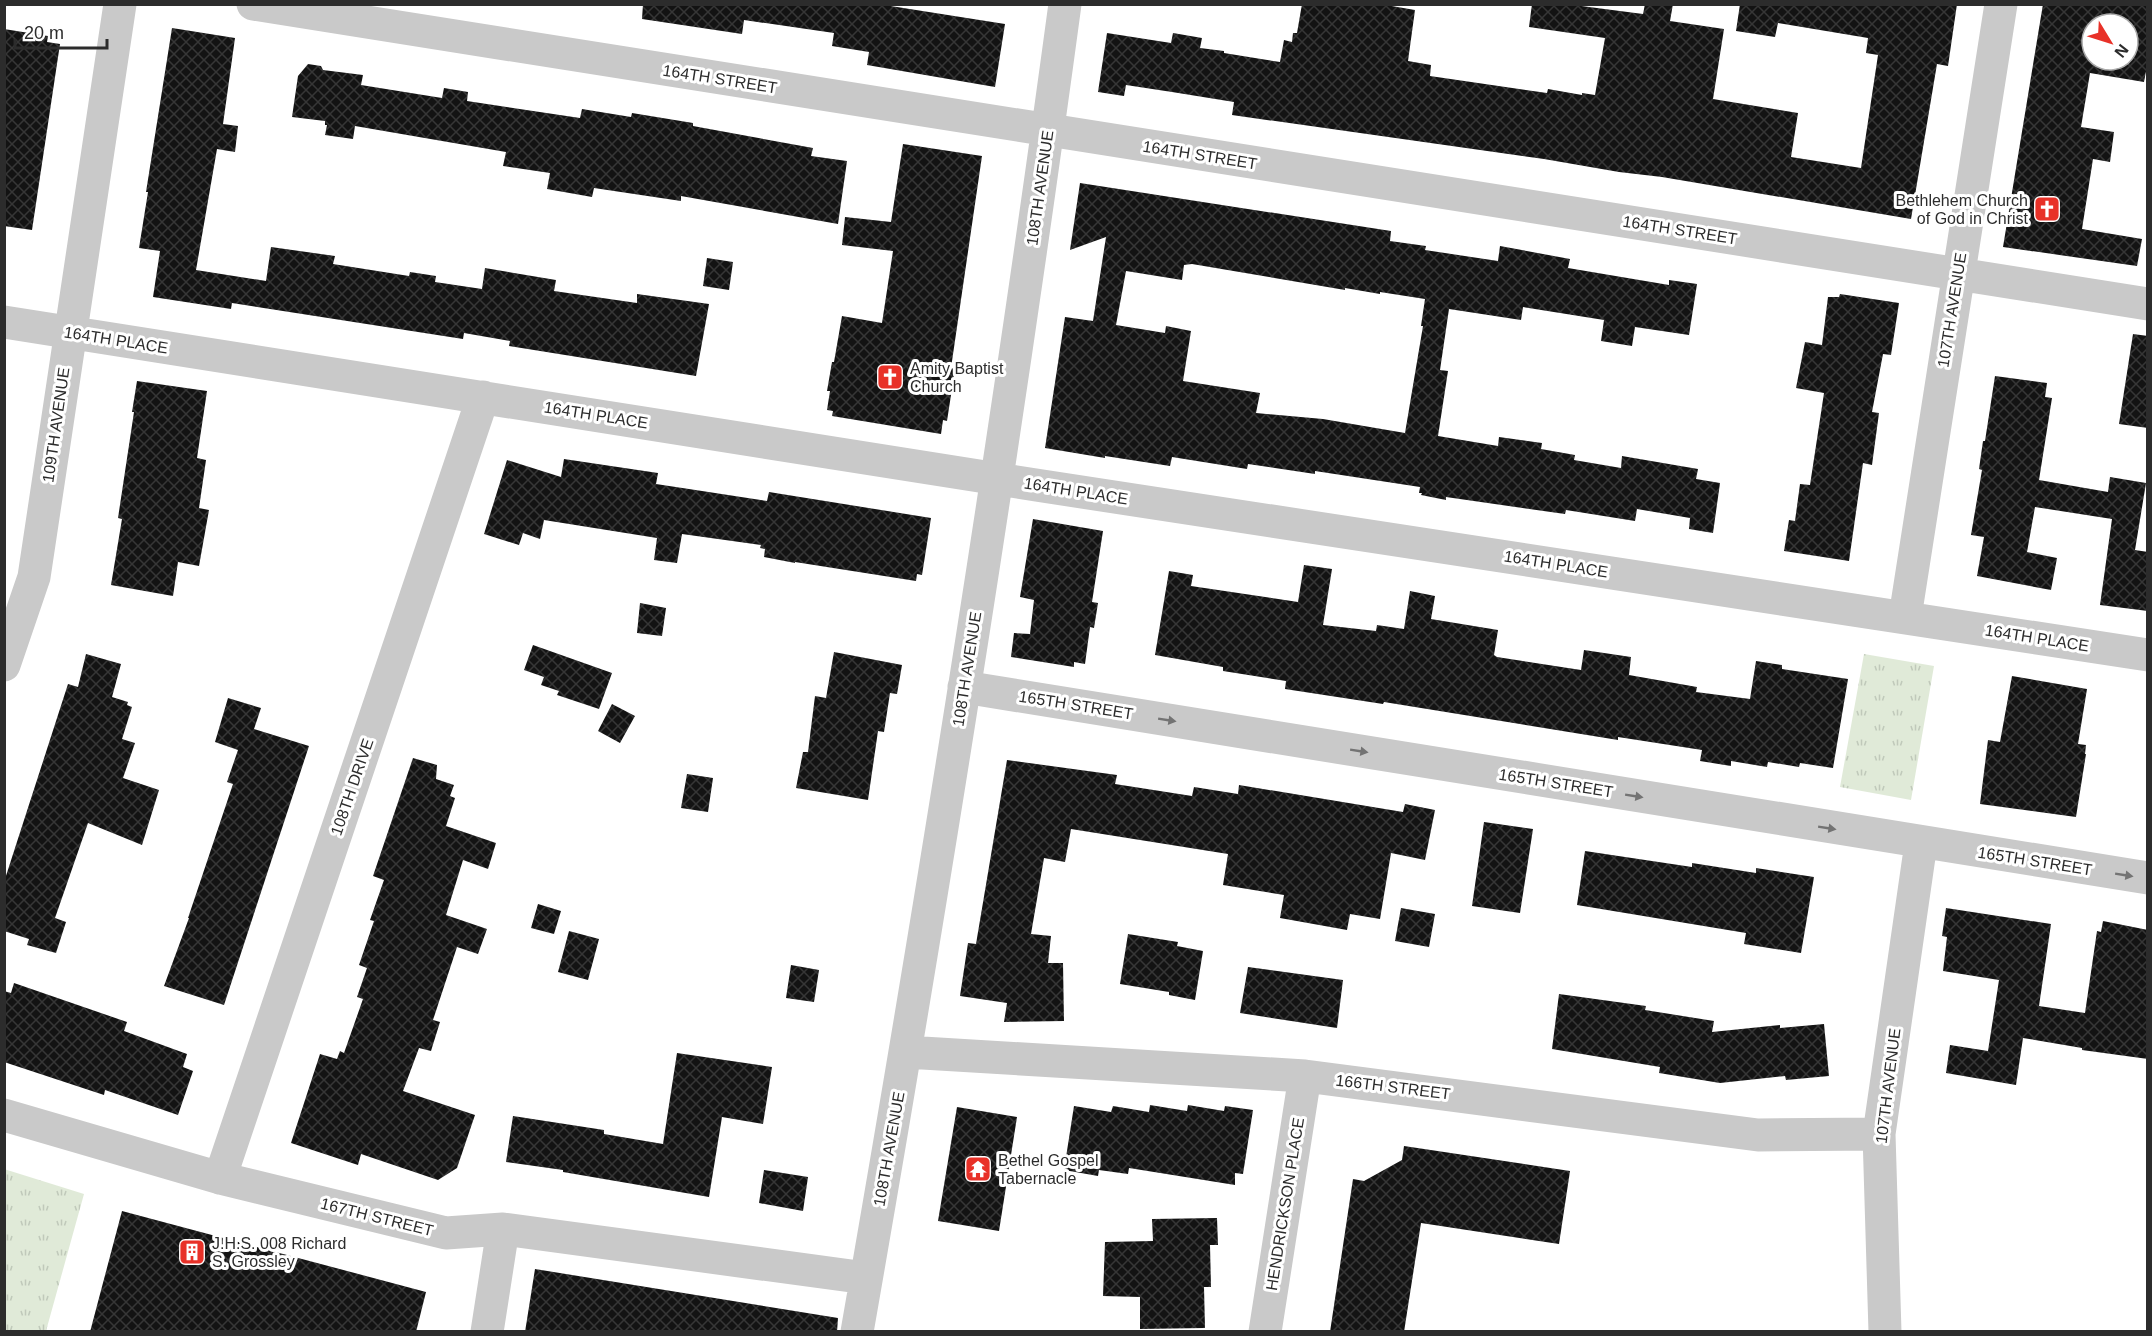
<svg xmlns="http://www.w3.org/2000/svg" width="2152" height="1336" viewBox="0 0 2152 1336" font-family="Arial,sans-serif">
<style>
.grass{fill:url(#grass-tufts)}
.building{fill:url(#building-cross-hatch);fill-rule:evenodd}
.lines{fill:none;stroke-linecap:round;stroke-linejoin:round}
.minor{stroke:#c9c9c9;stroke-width:33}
.oneway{fill:#737373}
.labels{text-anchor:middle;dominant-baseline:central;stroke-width:6;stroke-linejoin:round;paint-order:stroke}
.street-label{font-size:16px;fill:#2c2c2c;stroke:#fff}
.poi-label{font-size:16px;fill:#2c2c2c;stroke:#fff;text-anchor:start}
</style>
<defs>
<pattern id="grass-tufts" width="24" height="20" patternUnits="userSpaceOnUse" patternTransform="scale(1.5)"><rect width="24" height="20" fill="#e0ead8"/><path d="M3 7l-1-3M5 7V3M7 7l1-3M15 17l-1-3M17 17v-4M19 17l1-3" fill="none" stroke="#c0c9ba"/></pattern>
<pattern id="building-cross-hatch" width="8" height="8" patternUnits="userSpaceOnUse" patternTransform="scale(1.5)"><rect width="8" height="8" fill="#131313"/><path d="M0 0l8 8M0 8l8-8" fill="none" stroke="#363636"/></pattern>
</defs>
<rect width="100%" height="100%" fill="#fff"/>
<!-- grass -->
<path class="grass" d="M1864,654L1934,666L1911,800L1840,787Z
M4,1169L84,1194L46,1331H5Z"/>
<!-- building -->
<path class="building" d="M643,4H878L1005,24L995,87L867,65L869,52L832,46L834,33L744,20L742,34L642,19Z
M1302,4H1380L1415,10L1408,61L1431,65L1430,76L1547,93L1548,89L1582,95V93L1595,95L1605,38L1529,27L1532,4H1566L1643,14L1645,4H1673L1670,21L1724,29L1713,99L1798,113L1791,157L1861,168L1878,55L1866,53L1868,38L1778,23L1775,37L1736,31L1740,4H1957L1948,66L1937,64L1911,219L1662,177L1619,172L1544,159L1232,115L1234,102L1172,92L1126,85L1124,96L1098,92L1107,33L1171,43L1173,33L1202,38L1200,48L1224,51V53L1280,62L1284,40L1292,42L1293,33H1297Z
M2043,4H2148V61L2144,82L2090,73L2081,127L2114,132L2110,162L2093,159L2082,229L2142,239L2137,266L2003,247ZM2092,24H2128V60H2092Z
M172,28L235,38L223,124L238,126L235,152L217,149L196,270L266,281L271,247L335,256L333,264L409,276L410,272L436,276L435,282L482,289L485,268L556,280L554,291L637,303V294L709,304L696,376L509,346L510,341L464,333L463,339L232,303L231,309L153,297L160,251L139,248L148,192H146Z
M4,29L48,36L47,42L60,44L32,230L4,226Z
M308,64L321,66L323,70L363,75L361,85L442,98L444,88L468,92L467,101L580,118L582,109L631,117L632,113L693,123V126L813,148L811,156L847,161L838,224L681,196V201L594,188L592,197L547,189L550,173L503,166L506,152L355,126L353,139L325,135L327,125H325V121L292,117L298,76Z
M903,144L982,156L951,368L955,369L947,421L943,420L941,434L832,416L833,411L827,410L830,391H827L832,362H834L842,316L882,323L893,251L842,245L845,217L891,222Z
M1080,183L1391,231L1390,241L1426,246L1425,250L1498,261L1500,246L1570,259L1568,268L1669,285V280L1697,284L1689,335L1635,327L1632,346L1601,341L1604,320L1523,307L1521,320L1449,309L1440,370L1448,371L1438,436L1498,446L1499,437L1542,443L1541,449L1575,455L1574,460L1621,468L1622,456L1698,469L1696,479L1720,483L1713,533L1689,529L1690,518L1637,509L1635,521L1566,510L1565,514L1446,497V500L1421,495L1422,493H1419L1420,487L1315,471V474L1248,464L1247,469L1172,457L1170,466L1105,456V458L1045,448L1065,317L1093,321L1106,237L1070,250ZM1192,264L1345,290V288L1380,294V292L1425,299L1421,326H1423L1405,433L1323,419L1256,413L1260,393L1183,381L1191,331L1166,326L1165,333L1116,325L1126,271L1182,280L1184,265Z
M707,258L733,262L729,290L703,286Z
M1840,294L1899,303L1891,355L1883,354L1872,412L1879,413L1872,465L1863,463L1849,561L1784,551L1789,520L1795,521L1800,484L1810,485L1824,393L1796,388L1805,342L1822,345L1828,297H1839Z
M2133,334L2148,336V428L2119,424Z
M1995,376L2047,383L2045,397L2052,398L2039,480L2108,492L2110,477L2146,483L2135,550L2148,552V611L2100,605L2112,519L2035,507L2027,552L2057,558L2051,590L1977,576L1984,537L1971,535L1982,470L1979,469L1983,441H1985Z
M137,381L207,391L197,458L206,460L199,508L209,510L199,566L178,562L173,596L111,585L122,519L118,518L134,412H132Z
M564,459L658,473L656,484L689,489L767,501L769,492L931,518L922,575L917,574L916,581L795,562V563L764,557L765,549L760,548L761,545L682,534L677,563L654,560L657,538L544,520L540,539L523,533L519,545L484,534L507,460L561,477Z
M1033,519L1103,531L1092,602L1098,603L1094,628L1090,627L1085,664L1074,662V667L1011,657L1014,633L1030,634L1034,600L1020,597Z
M1304,565L1332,569L1323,625L1376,631L1377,625L1404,629L1410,591L1435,596L1431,619L1498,630L1494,655L1497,657L1581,670L1584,650L1631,657L1629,675L1697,687L1696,692L1750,699L1756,661L1782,665V669L1848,679L1833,768L1800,763L1799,767L1768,762L1767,767L1731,761V766L1700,761L1702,750L1618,737V740L1384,702L1383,704L1285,689L1286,681L1223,671V667L1155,655L1169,571L1193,575L1191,586L1298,602Z
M640,603L666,608L662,636L637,633Z
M533,645L612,673L599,709L557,695L559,691L541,685L544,677L524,670Z
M834,652L902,665L897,694L890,693L884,732L878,731L868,800L796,788L803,752H808L815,696L826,698Z
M86,654L121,664L112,697L128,702L127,705L132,707L122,739L135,743L123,778L159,790L142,845L88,823L55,918L66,922L56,953L27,945L29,939L4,931V882L68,684L78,687Z
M2012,676L2087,689L2078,744L2086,745L2085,754H2086L2076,817L1980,804L1988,740L2000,742Z
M228,698L261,708L254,729L309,746L224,1005L164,986L189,918H188L233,784L227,782L238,750L215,742Z
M612,704L635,716L620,743L598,731Z
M413,758L437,765L436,779L454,785L450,796L455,798L446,826L496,843L488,869L463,860L446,915L487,929L478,954L457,947L433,1020L440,1022L431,1051L419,1048L403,1091L475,1115L457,1168L438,1180L361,1154L358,1165L291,1143L320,1054L337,1059L340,1051L344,1053L363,999L357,997L367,968L359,965L374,921L370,920L384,880L373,876Z
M1007,760L1117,775L1115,784L1192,796L1194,787L1238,794L1239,785L1403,812L1405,804L1435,810L1425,860L1391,853L1380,919L1350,914L1347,930L1280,918L1284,895L1223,885L1228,854L1071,829L1065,862L1044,858L1031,934L1051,936L1048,963H1063L1064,1021L1004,1022L1007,1003L960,996L968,943L976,944Z
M687,774L713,778L708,812L681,808Z
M1484,822L1533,829L1520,913L1472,906Z
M1585,851L1692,867V863L1756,873V868L1814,877L1801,953L1744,944L1746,933L1577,905Z
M538,904L561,911L554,934L531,928Z
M1401,908L1435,914L1429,947L1395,941Z
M1946,908L2051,924L2039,1006L2085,1013L2097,931L2101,932L2103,921L2148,930V1059L2082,1050V1048L2023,1038L2016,1085L1946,1073L1950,1045L1988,1051L1999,980L1943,971L1947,937L1942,936Z
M569,931L599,939L588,980L558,972Z
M1128,934L1178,942L1177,946L1203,951L1195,1000L1169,995V992L1120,984Z
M791,965L819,970L814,1002L786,998Z
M1248,967L1343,980L1337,1028L1240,1013Z
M14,983L127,1022L124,1031L187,1054L183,1067L193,1071L178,1115L105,1090L104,1095L4,1062V991L11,993Z
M1559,994L1646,1006L1645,1010L1714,1021L1712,1032L1780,1025V1028L1824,1024L1829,1076L1786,1080L1785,1076L1720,1083L1659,1073L1660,1067L1552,1049Z
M677,1053L772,1067L763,1124L722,1117L709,1197L563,1172V1170L506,1162L513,1116L604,1130V1134L663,1144Z
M1150,1105L1187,1111L1188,1105L1224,1111L1225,1106L1253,1110L1243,1174L1235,1173V1185L1129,1168L1128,1174L1099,1170L1098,1176L1064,1170L1074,1106L1111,1112L1113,1106L1149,1112Z
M957,1107L1017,1117L999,1231L938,1221Z
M1404,1146L1570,1171L1559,1244L1421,1223L1404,1332H1330L1353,1179L1364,1181L1402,1160Z
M764,1170L808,1177L803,1211L759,1203Z
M122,1211L426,1292L416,1332H90Z
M1217,1218L1218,1245H1210L1211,1287H1204L1205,1328L1140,1329V1297L1103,1296L1105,1242L1153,1241L1152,1219Z
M535,1269L838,1318L837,1332H525Z"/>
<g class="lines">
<!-- minor -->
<path class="minor" d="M253,4L2148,304
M4,322L1036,485L2148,655
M1905,617L2001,4
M4,665L34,577L120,4
M964,687L2148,878
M906,1052L1305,1076L1758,1135L1879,1134
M4,1115L220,1178L446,1233L503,1229L866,1278
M220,1178L483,397
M487,1332L503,1229
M857,1332C934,891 1005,448 1065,4
M1265,1332L1305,1076
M1885,1332L1879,1134L1921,843"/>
</g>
<!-- one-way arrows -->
<defs><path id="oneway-solid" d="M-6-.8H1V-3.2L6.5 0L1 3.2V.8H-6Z" transform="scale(1.5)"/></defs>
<g class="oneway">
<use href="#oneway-solid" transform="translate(1167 720) rotate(9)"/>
<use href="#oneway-solid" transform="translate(1359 751) rotate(9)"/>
<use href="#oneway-solid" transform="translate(1634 796) rotate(9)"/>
<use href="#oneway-solid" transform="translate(1827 828) rotate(9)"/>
<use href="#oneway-solid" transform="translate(2124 875) rotate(9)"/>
</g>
<!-- icons -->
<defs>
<symbol id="church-square" viewBox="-11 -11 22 22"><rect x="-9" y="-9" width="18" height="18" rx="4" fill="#e83128" stroke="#fff"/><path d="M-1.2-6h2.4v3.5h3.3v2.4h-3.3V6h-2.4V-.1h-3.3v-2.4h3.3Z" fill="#fff"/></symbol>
<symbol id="temple-square" viewBox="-11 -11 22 22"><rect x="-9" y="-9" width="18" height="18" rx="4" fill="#e83128" stroke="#fff"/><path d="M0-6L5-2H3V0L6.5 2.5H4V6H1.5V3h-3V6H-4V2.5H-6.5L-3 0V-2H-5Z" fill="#fff"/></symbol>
<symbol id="building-square" viewBox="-11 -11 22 22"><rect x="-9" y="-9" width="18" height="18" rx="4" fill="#e83128" stroke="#fff"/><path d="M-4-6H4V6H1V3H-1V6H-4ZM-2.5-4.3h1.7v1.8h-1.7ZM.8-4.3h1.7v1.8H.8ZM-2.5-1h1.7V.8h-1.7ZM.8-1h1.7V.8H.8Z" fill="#fff"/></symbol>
</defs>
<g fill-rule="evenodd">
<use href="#church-square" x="2032" y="194" width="30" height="30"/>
<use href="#church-square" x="875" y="362" width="30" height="30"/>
<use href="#temple-square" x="963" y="1154" width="30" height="30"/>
<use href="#building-square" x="177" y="1237" width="30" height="30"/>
</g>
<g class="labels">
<!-- street labels -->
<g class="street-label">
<text transform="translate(720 79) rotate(9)">164TH STREET</text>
<text transform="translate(1200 155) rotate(9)">164TH STREET</text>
<text transform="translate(1040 188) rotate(-82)">108TH AVENUE</text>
<text transform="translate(1680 230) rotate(9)">164TH STREET</text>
<text transform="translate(1952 310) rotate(-81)">107TH AVENUE</text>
<text transform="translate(116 340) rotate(9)">164TH PLACE</text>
<text transform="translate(596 415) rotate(9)">164TH PLACE</text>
<text transform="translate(56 425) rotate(-82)">109TH AVENUE</text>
<text transform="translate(1076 491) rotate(9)">164TH PLACE</text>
<text transform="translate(1556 564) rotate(9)">164TH PLACE</text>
<text transform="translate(2037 638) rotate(9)">164TH PLACE</text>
<text transform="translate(967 669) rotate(-81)">108TH AVENUE</text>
<text transform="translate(1076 705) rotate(9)">165TH STREET</text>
<text transform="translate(1556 783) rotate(9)">165TH STREET</text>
<text transform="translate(352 787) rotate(-71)">108TH DRIVE</text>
<text transform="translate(2035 861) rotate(9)">165TH STREET</text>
<text transform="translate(1888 1086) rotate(-83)">107TH AVENUE</text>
<text transform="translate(1393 1087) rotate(7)">166TH STREET</text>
<text transform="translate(889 1149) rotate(-80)">108TH AVENUE</text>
<text transform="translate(1285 1204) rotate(-81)">HENDRICKSON PLACE</text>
<text transform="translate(377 1217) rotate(14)">167TH STREET</text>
</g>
<!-- poi labels -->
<g class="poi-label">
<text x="2028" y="200" text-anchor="end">Bethlehem Church<tspan x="2028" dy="18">of God in Christ</tspan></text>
<text x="910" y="368">Amity Baptist<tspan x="910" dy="18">Church</tspan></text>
<text x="998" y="1160">Bethel Gospel<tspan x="998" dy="18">Tabernacle</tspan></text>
<text x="212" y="1243">J.H.S. 008 Richard<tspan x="212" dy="18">S. Grossley</tspan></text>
</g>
</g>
<!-- border -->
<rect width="2152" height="1336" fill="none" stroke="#2c2c2c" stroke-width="12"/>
<!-- north arrow -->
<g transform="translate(2110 42) rotate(128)"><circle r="28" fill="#ffffff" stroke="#ababab" stroke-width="1.5"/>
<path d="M0-4.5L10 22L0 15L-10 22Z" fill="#e83128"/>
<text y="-9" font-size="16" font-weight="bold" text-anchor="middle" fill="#2c2c2c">N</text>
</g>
<!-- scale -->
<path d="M15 39v9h92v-9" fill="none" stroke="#2c2c2c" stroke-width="3"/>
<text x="24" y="39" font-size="18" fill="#2c2c2c" stroke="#ffffff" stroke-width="4.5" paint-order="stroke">20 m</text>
</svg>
